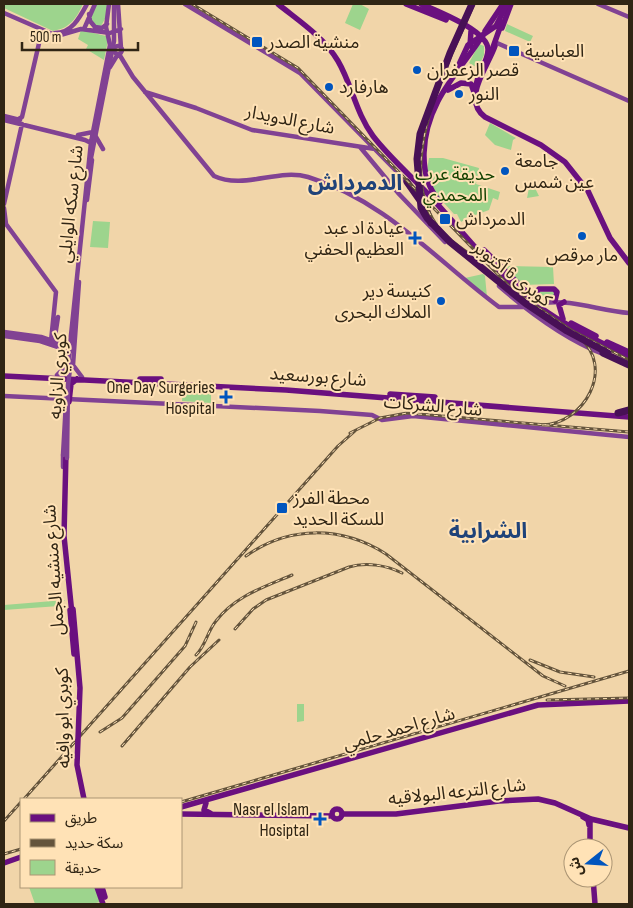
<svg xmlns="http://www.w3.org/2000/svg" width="633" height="908" viewBox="0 0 633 908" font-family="'Sofia Sans Condensed','Noto Sans Arabic',sans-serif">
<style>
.green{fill:#9dd48d}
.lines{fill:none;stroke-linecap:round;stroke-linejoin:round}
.secondary{stroke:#814293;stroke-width:4.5}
.primary{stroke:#6a107f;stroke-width:5.5}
.highway{stroke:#481056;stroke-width:7}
.rail-casing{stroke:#64543c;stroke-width:3}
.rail{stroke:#ffe2b6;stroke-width:1;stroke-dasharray:4;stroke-linecap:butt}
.secondary-bridge{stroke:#814293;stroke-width:4.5}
.primary-bridge{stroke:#6a107f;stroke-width:5.5}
.highway-bridge{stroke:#481056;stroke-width:7}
.poi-dot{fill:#0155be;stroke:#ffe2b6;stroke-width:2}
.labels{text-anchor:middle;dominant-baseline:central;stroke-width:4;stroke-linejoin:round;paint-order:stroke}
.poi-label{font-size:18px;fill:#302514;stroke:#ffe2b6;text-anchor:start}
.street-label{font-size:18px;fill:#302514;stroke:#ffe2b6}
.park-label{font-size:18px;fill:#134200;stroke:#ffe2b6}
.district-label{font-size:22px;font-weight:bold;fill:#204379;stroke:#ffe2b6}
</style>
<rect width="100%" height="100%" fill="#f1d5a9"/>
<!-- green -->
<path class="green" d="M4,4H83C76,19 70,28 53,31L4,8Z
M99,4H107L106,17L101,26L94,27L88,23L95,6Z
M353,4H360L369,9L360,30L345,23Z
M507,24L533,36L530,42L505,31Z
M81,30L106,36L108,40L104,60L86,49L88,45L78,39Z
M479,44L484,46V55L478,68L469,63Z
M490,123L516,138L513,140L511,150L495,145L485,135Z
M429,158H443L479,168L476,184L500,192L498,200L493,198L489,210L467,218L461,222L457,214H454L433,191L427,170Z
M532,182L539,196L527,198L530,183Z
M93,221L110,222L108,248L90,247Z
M503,266L553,267L554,284L523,285Z
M483,274L485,276L487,297L465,278Z
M555,291L553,299L547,301L536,294L538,292Z
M183,387L211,389V403L182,401Z
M65,600L59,606L4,610V605Z
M297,704H304V721L297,722Z
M29,887H96L100,902L92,904H35Z"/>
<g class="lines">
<!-- secondary -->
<path class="secondary" d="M118,4L121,48
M185,4L300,73L407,182
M598,4L629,17
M4,13L57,36L81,29L110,33L121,29
M89,14L90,21L95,27L102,28L107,24
M84,29L95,4
M55,33C72,33 80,17 87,4
M497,43L629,101
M114 50a4 4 0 1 1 8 0a4 4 0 1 1-8 0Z
M119,54L133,77L214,176C244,190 278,168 308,177C385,200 437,261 499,307H524
M110,67L118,54
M145,92L196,108L252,130L375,149
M4,116L20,120
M4,120L85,140L93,144
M17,120L22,117L40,39V29
M78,135L93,132
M96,137L103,149
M360,147L399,194L445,242
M87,200L92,160
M4,204L22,124
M4,208L6,224L56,292L51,341
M79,282L73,365L82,377
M499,286C530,313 565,339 603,354
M544,303C571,299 601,311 629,313
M4,332L41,337L70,347
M4,336L40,341L70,351
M54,343L58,317
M57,375L68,364L91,142L110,45L106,27L109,4
M4,396L320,411L372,415L382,420L413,416L629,437
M63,455V467"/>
<!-- primary -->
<path class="primary" d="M278,4C299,21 324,37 338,61C352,85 356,113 373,136C389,157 410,175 428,194C458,226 485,262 519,291C552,319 590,338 629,356
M406,4L446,20
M421,4C437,11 489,31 488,50C488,63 476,74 476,87
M502,28L511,4
M485,31L503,4
M470,46L471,31
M495,46C488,67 461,99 485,117L541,145L565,162L588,191L610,238L629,263
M448,90L461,83L471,84L474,92
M440,202C416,175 422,132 438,101C450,78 469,57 483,35
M484,250L531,296
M532,297L539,289H554L557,292L555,301
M563,319L559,305L564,302
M571,323L596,336
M607,342L629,352
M4,376L286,390L629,417
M140,379H161
M390,394L435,397
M69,402L71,384L77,379
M66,453L64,536L72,614
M70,610L74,654
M206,803L204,810L210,813
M181,807L538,705L629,701
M332 814a5 5 0 1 1 10 0a5 5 0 1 1-10 0Z
M181,814L332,816
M342,814H396L499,801L538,799L555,803L591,819L629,828
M583,817L588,820L589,825
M590,822V848
M4,863L21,857
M593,878L595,904
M97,887L103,904
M102,887L105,897"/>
<!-- highway -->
<path class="highway" d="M407,182L426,209L431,223
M618,413L629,410"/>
<defs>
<path id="rail" d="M192,4L298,68L514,291L571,330L629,360
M470,254C458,246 444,236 436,224C394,164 449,62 474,4
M542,425C584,424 616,368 579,337
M350,433L380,418L407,413L629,432
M246,556C289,525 342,526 386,554L543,676L565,686
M235,629L253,609L266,600L349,567C366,562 386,565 402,573
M196,655C206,645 207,632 216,621C235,596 264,587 292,575
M530,660L560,672L594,677
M547,700L629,698
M100,732L122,718L185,646L196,622
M122,746L190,667L219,640
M24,799L338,446L355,431
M181,802L629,671
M4,821L21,802
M4,854L21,849"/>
</defs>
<!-- rail casing -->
<use href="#rail" class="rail-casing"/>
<!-- rail -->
<use href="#rail" class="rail"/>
<!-- secondary-bridge -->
<path class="secondary-bridge" d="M90,163L114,41V4
M63,455L66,402
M67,458L68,385L71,361"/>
<!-- primary-bridge -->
<path class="primary-bridge" d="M492,50L502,22
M456,71L468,45L496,26L507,4
M73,609L80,688L77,765L84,799"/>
<!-- highway-bridge -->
<path class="highway-bridge" d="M472,4L450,53L420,134L417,159L421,208L427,218L450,242L525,303L567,331L608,353
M603,353L629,365"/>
</g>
<!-- markers -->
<g class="poi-dot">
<rect x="251" y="36" width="12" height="12" rx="2.5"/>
<rect x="508" y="45" width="12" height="12" rx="2.5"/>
<circle cx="417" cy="70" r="5"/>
<circle cx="329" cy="87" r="5"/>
<circle cx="459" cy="94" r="5"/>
<circle cx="505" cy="171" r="5"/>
<rect x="439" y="213" width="12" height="12" rx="2.5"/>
<circle cx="582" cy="236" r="5"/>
<path d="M412.5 230.5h5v5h5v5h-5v5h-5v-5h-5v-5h5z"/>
<circle cx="441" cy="301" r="5"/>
<path d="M223.5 389.5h5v5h5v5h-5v5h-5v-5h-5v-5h5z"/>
<rect x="276" y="502" width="12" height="12" rx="2.5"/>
<path d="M317.5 811.5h5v5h5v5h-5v5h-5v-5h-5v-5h5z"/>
</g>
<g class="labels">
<!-- poi labels -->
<g class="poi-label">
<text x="268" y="42">منشية الصدر</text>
<text x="525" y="51">العباسية</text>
<text x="427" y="70">قصر الزعفران</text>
<text x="339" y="87">هارفارد</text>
<text x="469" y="94">النور</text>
<text x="515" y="161">جامعة<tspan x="515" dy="21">عين شمس</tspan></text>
<text x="456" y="219">الدمرداش</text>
<text x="404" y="228" text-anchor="end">عيادة اد عبد<tspan x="404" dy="21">العظيم الحفني</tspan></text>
<text x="582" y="255" text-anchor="middle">مار مرقص</text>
<text x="431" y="291" text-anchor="end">كنيسة دير<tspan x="431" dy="21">الملاك البحرى</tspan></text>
<text x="215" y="387" text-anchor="end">One Day Surgeries<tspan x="215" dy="21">Hospital</tspan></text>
<text x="293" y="498">محطة الفرز<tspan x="293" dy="21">للسكة الحديد</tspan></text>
<text x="309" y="809" text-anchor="end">Nasr el Islam<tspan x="309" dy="21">Hosiptal</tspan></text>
</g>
<!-- street labels -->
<g class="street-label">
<text transform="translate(290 120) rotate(11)">شارع الدويدار</text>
<text transform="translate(71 204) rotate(-84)">شارع سكه الوايلي</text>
<text transform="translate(512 274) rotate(38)">كوبرى 6 أكتوبر</text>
<text transform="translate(58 376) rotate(-86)">كوبري الزاويه</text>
<text transform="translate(318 377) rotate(4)">شارع بورسعيد</text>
<text transform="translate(433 406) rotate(5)">شارع الشركات</text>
<text transform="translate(54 570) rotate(-94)">شارع منشيه الجمل</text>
<text transform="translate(63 718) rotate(-91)">كوبري ابو وافيه</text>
<text transform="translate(399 729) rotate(-16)">شارع احمد حلمي</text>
<text transform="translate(457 792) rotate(-6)">شارع الترعه البولاقيه</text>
</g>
<!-- park labels -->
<g class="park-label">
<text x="455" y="174">حديقة عرب<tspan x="455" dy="21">المحمدي</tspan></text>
</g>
<!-- district labels -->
<g class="district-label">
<text x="355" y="183">الدمرداش</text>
<text x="488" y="531">الشرابية</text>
</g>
</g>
<!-- border -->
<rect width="633" height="908" fill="none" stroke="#302514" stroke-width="10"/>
<!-- legend -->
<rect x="20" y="798" width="162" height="90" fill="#ffe2b6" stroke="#ac9675"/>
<rect x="30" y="814" width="25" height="8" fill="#6a107f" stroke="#ac9675"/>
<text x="65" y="823" font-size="15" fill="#302514">طريق</text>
<rect x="30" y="839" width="25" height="8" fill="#64543c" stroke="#ac9675"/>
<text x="65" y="848" font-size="15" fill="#302514">سكة حديد</text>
<rect x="30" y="860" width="25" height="15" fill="#9dd48d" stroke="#ac9675"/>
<text x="65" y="873" font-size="15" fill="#302514">حديقة</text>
<!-- north arrow -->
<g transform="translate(588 863) rotate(253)"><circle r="24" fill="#ffe2b6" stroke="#ac9675"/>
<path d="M0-4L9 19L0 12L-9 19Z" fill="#0155be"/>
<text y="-8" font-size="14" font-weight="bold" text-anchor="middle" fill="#302514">ش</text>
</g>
<!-- scale -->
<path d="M22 42v8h116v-8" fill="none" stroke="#302514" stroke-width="2.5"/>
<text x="30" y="42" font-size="15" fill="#302514" stroke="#ffe2b6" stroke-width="4" paint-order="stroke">500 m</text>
</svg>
